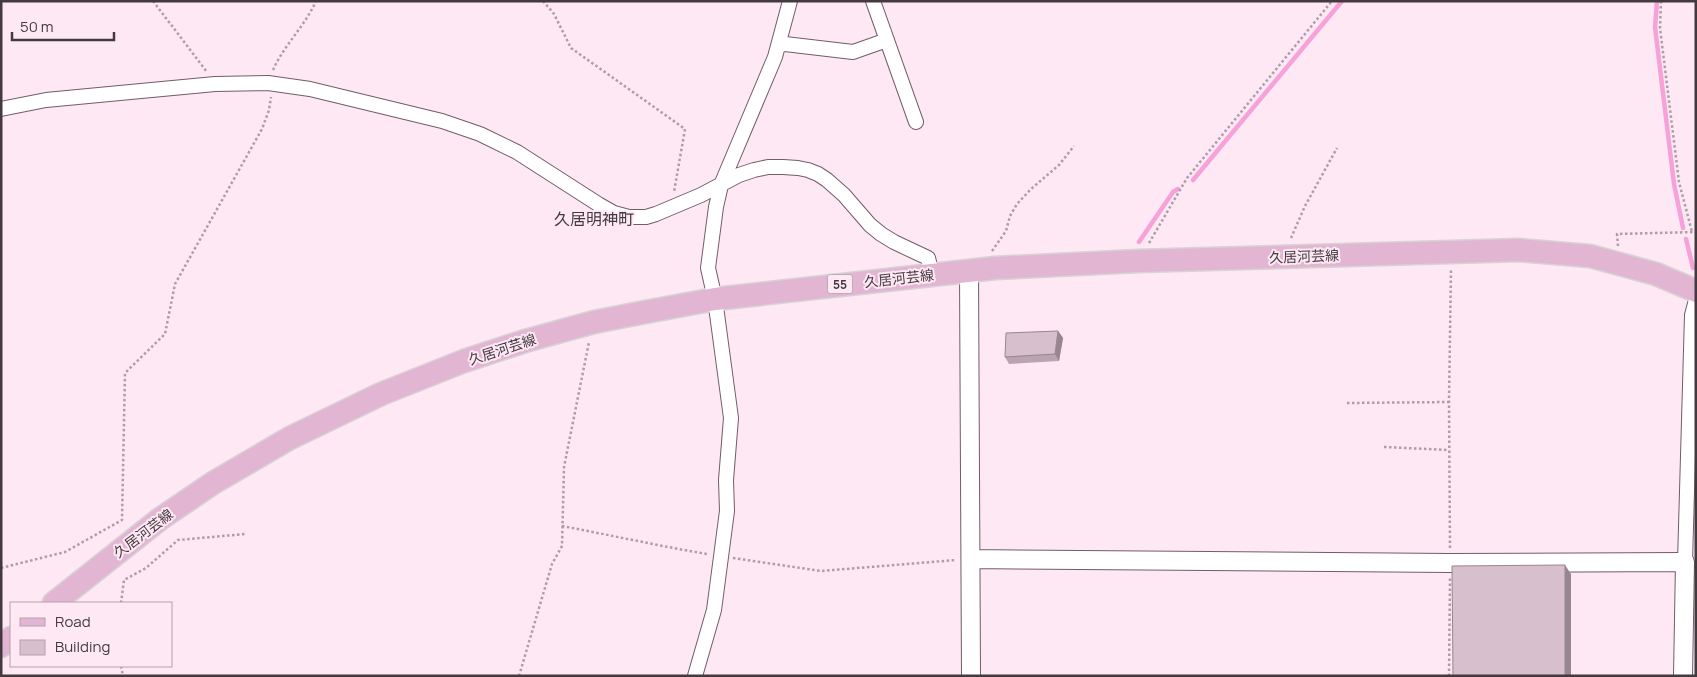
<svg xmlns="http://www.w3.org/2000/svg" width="1697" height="677" viewBox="0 0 1697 677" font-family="Manrope,'Noto Sans JP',sans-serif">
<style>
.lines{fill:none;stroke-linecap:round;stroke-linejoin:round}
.stream{stroke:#f7a1d9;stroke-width:4.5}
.minor-casing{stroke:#725c6a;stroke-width:16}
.tertiary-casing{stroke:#725c6a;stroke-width:20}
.primary-casing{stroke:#d6d3d5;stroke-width:25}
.path{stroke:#ad9da6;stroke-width:2.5;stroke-dasharray:2.5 2.5;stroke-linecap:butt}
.minor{stroke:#fff;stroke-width:14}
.tertiary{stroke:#fff;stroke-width:18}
.primary{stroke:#e2b5d3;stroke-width:22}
.wall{fill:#baa4b1}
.shaded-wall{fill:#978690}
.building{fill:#d8bfce;stroke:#978690}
.labels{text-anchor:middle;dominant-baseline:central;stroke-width:4;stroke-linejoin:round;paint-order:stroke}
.shield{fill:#fde8f4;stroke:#7b6e75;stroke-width:1}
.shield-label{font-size:12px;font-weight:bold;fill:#43393f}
.street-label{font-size:14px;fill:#43393f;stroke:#fde8f4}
.quarter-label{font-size:16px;fill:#43393f;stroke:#fde8f4}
</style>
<rect width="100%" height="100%" fill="#fde8f4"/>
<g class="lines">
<!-- stream -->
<path class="stream" d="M1657,1L1655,27L1674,184L1683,228
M1193,180L1342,1
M1686,239L1693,268
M1139,242L1173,192L1178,189"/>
<defs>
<path id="minor" d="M873,1L916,122
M779,45L785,44L853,52L887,40
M1,109L46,100L215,84L268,83L310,89L442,121L480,134L517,152L598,204L614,213L629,217H646L656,214L701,195L739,175L754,170L768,167H783L798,168L808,170L818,174L827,180L844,195L870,225L881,234L894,242L928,258L932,274
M1685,562L1692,315L1696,300
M695,676L714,610L727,511L726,480L731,418L715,299L708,268L716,207L721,185L775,57L790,1"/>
<path id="tertiary" d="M969,271L971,676
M971,559L1450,563L1685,562L1683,676"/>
<path id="primary" d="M54,603L160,519L213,483L290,438L381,394L464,361L525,341L594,322L640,313L715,299L995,268L1138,261L1519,250L1590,256L1656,274L1696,291
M1,646L11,638"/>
</defs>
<!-- minor casing -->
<use href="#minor" class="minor-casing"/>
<!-- tertiary casing -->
<use href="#tertiary" class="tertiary-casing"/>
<!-- primary casing -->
<use href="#primary" class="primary-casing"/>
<!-- path -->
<path class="path" d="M153,1L207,72
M543,1L554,14L571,48L685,129L674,192
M1661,1L1660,28L1679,182L1692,232
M273,70C284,45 305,26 316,1
M1291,238L1305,206L1337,148
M1149,243L1187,178L1332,1
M1618,246L1617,234L1696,232
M992,251L1006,231L1010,216L1017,204L1031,189L1059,165L1074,146
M1347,403L1449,402
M1384,447L1449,450
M562,526C610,535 659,546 707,554
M1450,548L1449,402L1451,268
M733,558L821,571L956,560
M1,568L65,552L122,520L125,373L165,334L175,284L262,129L269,110L271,97
M121,603L124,580L146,568L178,540L245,534
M121,666L123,676
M519,676L552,564L562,546L564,467L589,342
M1449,676L1450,578"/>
<!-- minor -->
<use href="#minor" class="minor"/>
<!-- tertiary -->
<use href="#tertiary" class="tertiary"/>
<!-- primary -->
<use href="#primary" class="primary"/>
</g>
<!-- wall -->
<path class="wall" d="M1058,331L1063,338L1059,361L1009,364L1005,357Z"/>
<!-- shaded-wall -->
<path class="shaded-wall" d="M1058,331L1063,338L1059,361L1055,354Z
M1565,565L1571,574V676H1565Z"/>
<!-- building -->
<path class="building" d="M1058,331L1055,354L1005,357L1006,333Z
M1565,565V676H1453L1452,566Z"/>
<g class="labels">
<!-- shield labels -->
<rect class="shield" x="827.5" y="274.5" width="25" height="19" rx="4"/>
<g class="shield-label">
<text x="840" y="284">55</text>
</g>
<!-- street labels -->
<g class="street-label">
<text transform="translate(1304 256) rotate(-2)">久居河芸線</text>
<text transform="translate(899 278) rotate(-6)">久居河芸線</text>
<text transform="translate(502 349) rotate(-18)">久居河芸線</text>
<text transform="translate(143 533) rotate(-37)">久居河芸線</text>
</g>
<!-- quarter labels -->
<g class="quarter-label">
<text x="594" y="219">久居明神町</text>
</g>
</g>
<!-- border -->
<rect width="1697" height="677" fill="none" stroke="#43393f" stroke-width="5"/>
<!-- legend -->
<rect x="10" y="602" width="162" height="65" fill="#fde8f4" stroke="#b3a2ac"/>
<rect x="20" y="618" width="25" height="8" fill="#e2b5d3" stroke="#b3a2ac"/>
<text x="55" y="627" font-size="15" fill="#43393f">Road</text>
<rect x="20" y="640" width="25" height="15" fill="#d8bfce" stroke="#b3a2ac"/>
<text x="55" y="652" font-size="15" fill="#43393f">Building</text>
<!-- scale -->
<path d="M12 32v8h102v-8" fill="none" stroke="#43393f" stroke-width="2.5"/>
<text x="20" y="32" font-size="15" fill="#43393f" stroke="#fde8f4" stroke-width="4" paint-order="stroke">50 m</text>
</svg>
